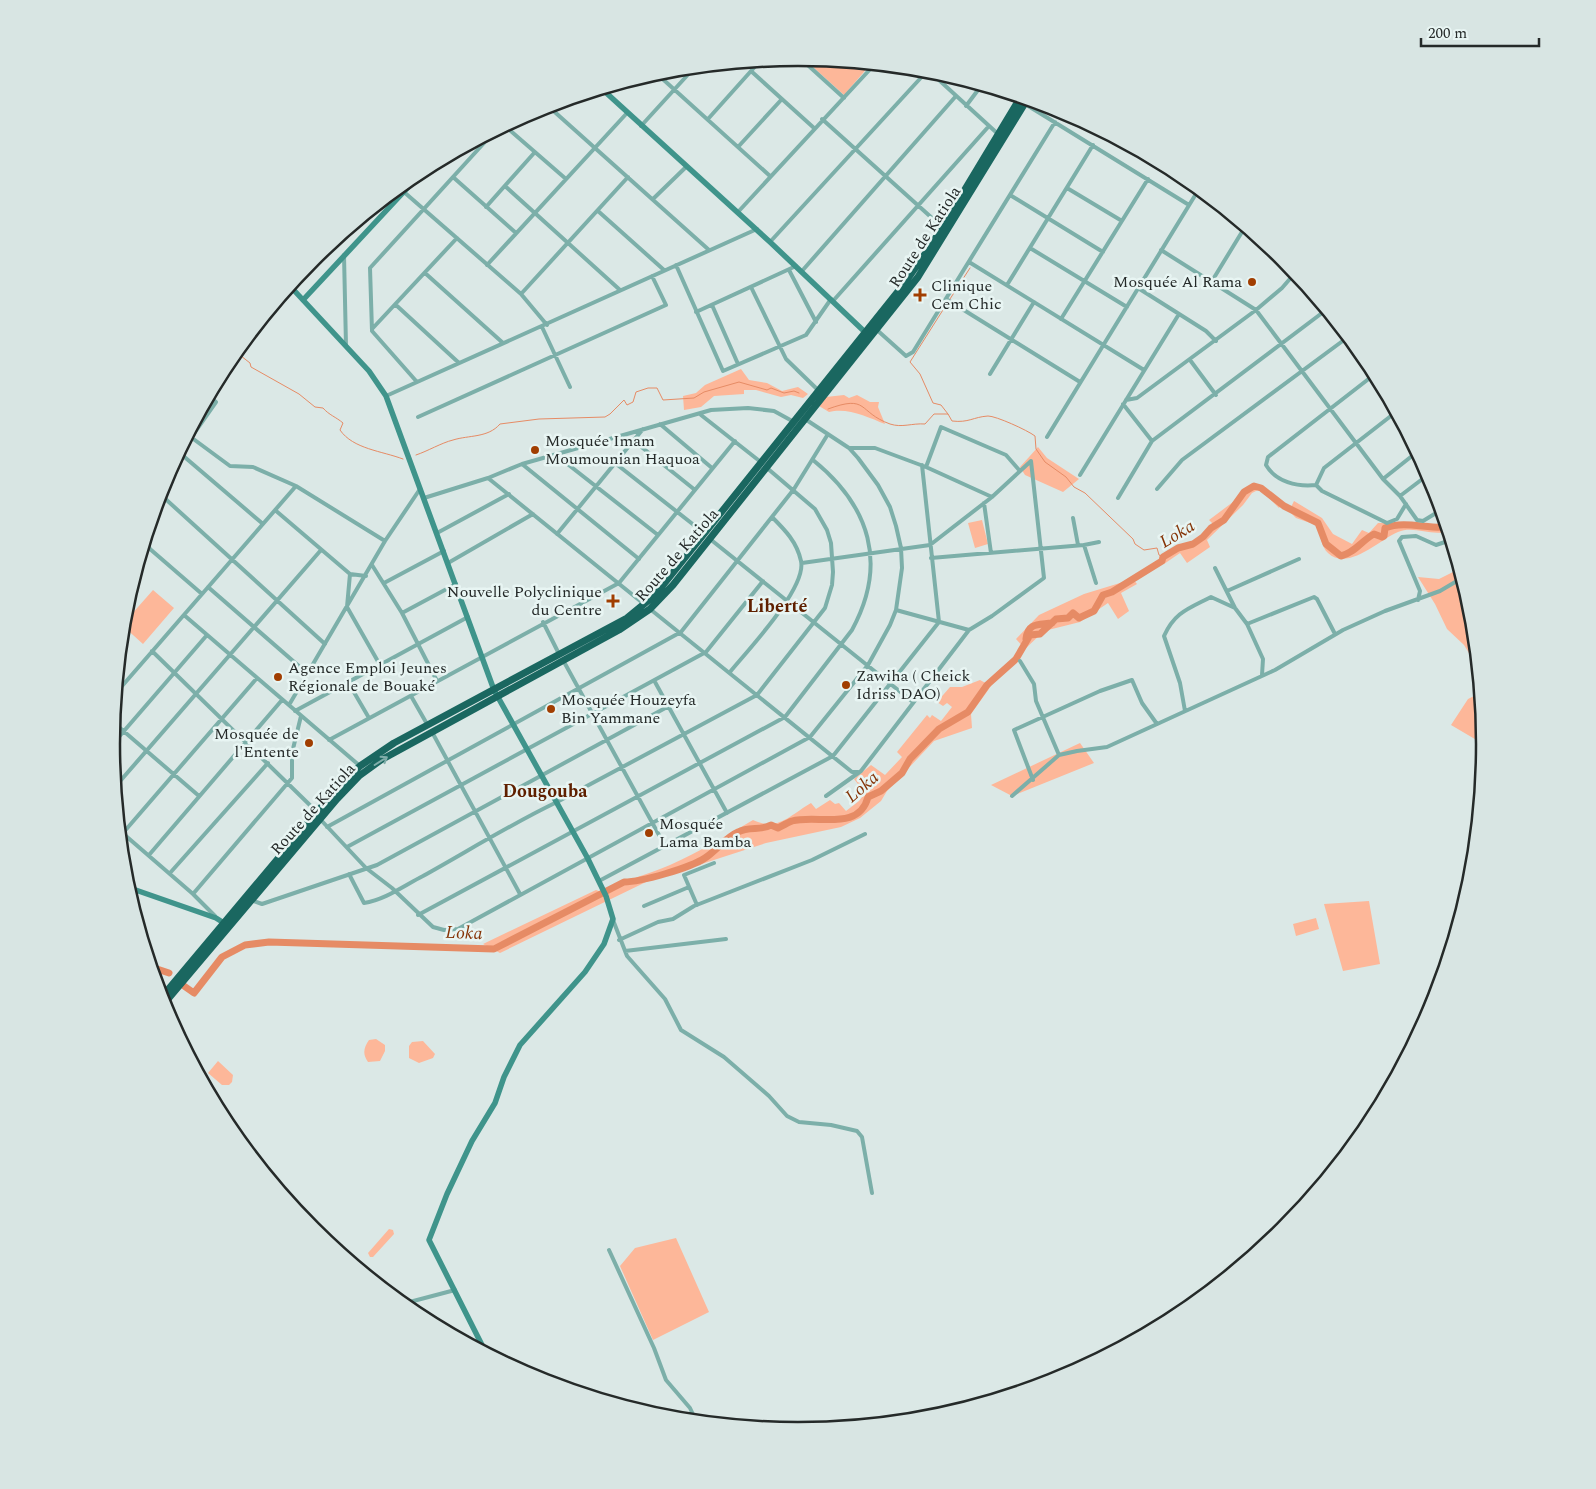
<svg xmlns="http://www.w3.org/2000/svg" width="1596" height="1489" viewBox="0 0 1596 1489" font-family="Spectral,serif">
<style>
.green{fill:#fdb799}
.lines{fill:none;stroke-linecap:round;stroke-linejoin:round}
.stream{stroke:#e68b65;stroke-width:1}
.river{stroke:#e68b65;stroke-width:7}
.street{stroke:#7cafa9;stroke-width:4}
.secondary{stroke:#3f948b;stroke-width:5.5}
.highway{stroke:#1a6760;stroke-width:7}
.oneway{stroke:#81aeaa}
.poi-dot{fill:#a13e01;stroke:#e8f5f3;stroke-width:2}
.labels{text-anchor:middle;dominant-baseline:central;stroke-width:5;stroke-linejoin:round;paint-order:stroke}
.street-label{font-size:16px;fill:#252a29;stroke:#e8f5f3}
.poi-label{font-size:16px;fill:#252a29;stroke:#e8f5f3;text-anchor:start}
.water-label{font-size:18px;font-style:italic;fill:#853407;stroke:#e8f5f3}
.neighbourhood-label{font-size:18px;font-weight:bold;fill:#5f2000;stroke:#e8f5f3}
.rim{fill:none;stroke:#252a29;stroke-width:2.5}
</style>
<rect width="100%" height="100%" fill="#dbe8e6"/>
<!-- green -->
<path class="green" d="M803,58L870,65L844,95Z
M741,369L749,380L767,383L782,391L798,387L808,394L803,398L791,395L781,397L756,390H744V394L714,396L701,407L684,410L683,396L696,393L705,385Z
M844,395L849,398L857,395L870,402H879L878,407L885,424C868,417 847,407 829,412L819,406L826,397Z
M1038,447L1047,458L1079,479L1063,492L1025,475L1020,467Z
M1252,484L1260,486L1283,502L1279,508L1262,491L1258,490L1252,493L1243,505L1207,540L1210,547L1187,563L1180,553L1164,564L1159,557C1169,549 1175,551 1184,546C1196,540 1204,534 1213,524L1209,520L1241,496Z
M1294,501L1322,518L1333,534L1352,544L1362,530L1369,533L1378,523L1416,522L1427,526L1446,524L1448,531C1432,537 1414,525 1398,532C1380,539 1348,572 1328,553C1321,547 1321,534 1316,525L1296,518L1289,511Z
M982,520L988,544L975,548L968,523Z
M1459,569L1472,611L1477,666L1464,645L1447,629L1435,604L1418,577L1439,579Z
M1133,579L1137,584L1121,593L1129,611L1118,619L1108,603L1080,622L1044,631L1025,649L1016,639L1039,615L1084,594Z
M153,590L174,608L143,644L123,626V624Z
M980,680L991,686L971,714L972,728L934,741L887,791L881,801L860,818L841,827L766,843L646,882L500,953L483,944L596,890L601,892C624,880 647,875 670,865C699,852 726,836 753,820C778,832 790,815 811,803L816,809L830,800L835,804L839,803L846,811L859,801L865,793L854,779L871,765L885,775L902,757L897,752L927,715L930,718L932,715L941,721L952,707L947,703L943,706L937,702L950,687H962Z
M1480,693L1485,745L1451,725L1468,699Z
M1080,743L1094,763L1012,796L991,785Z
M1369,901L1380,964L1343,971L1324,904Z
M1316,918L1319,929L1296,936L1293,924Z
M376,1039L385,1045V1051L380,1061L368,1062C362,1054 364,1047 369,1040Z
M423,1041L435,1054L433,1058L419,1063L409,1058V1046L412,1042Z
M218,1061L233,1075L232,1082L229,1085H222L208,1073Z
M389,1229L393,1230L394,1234L373,1257H370L368,1253Z
M676,1238L709,1312L653,1340L620,1266L635,1248Z"/>
<g class="lines">
<!-- stream -->
<path class="stream" d="M950,299L970,268
M236,352L250,363L251,367L299,394L315,407L323,408C329,415 336,417 343,423L340,430C353,449 382,451 403,459
M828,409C869,394 857,412 890,424C902,428 912,423 925,424L934,414H948L952,421C969,423 973,417 988,416C996,416 1027,430 1035,436L1036,449L1045,462L1066,477L1074,487L1085,493L1133,539L1135,544L1144,550L1157,548L1159,555L1163,557
M948,414L941,405L933,403L920,374L910,362L948,302
M416,455C428,451 441,443 453,440C469,435 488,438 500,424L539,419L605,417L610,414L624,400L627,405L633,402L636,392L648,388H657L663,400L694,398L704,392L739,382L767,390L771,388L784,393L794,391L799,393"/>
<!-- river -->
<path class="river" d="M1026,639C1028,622 1039,625 1052,623
M151,967L169,973
M184,986L194,993L222,957L245,945L269,942L494,949L624,882C641,882 690,868 705,858C716,851 726,837 738,832C749,826 761,831 771,825L778,828C782,826 787,823 792,821C817,814 859,832 868,797L881,791L902,773L910,759L939,729L968,712L987,685L1016,659L1030,635L1040,634L1056,619L1068,618L1073,613L1079,618L1094,611L1103,595L1112,592L1162,561L1163,557L1178,548L1193,544L1203,537L1211,528L1224,520L1244,492L1254,486L1261,488L1284,506L1318,523L1326,544L1341,556C1356,552 1361,541 1374,534L1382,537L1384,536L1385,528C1405,520 1426,529 1447,527"/>
<!-- street -->
<path class="street" d="M800,58L844,98
M928,70L998,134
M751,71L814,128
M656,73L770,176
M1025,104L1189,205
M548,106L709,250
M966,106L981,86
M708,119L760,61
M822,119L942,227
M505,126L566,179
M641,126L694,68
M738,147L782,99
M453,177L516,233
M505,186L620,290
M1067,188L1122,221
M404,192L521,294L547,325
M1010,195L1103,252
M653,199L686,167
M486,207L535,152
M598,211L664,270
M738,212L874,65
M770,242L928,70
M1030,248L1127,307
M1161,250L1256,310L1383,479L1400,496L1417,520L1423,521L1441,510
M344,255L346,346
M969,262L1144,370
M487,265L627,113
M676,265L723,371L806,335L831,299
M789,270L816,322
M802,271L956,96
M425,273L503,343
M1212,281L1245,227
M1007,285L1093,145
M751,287L786,359L819,391
M1138,288L1206,331L1216,341
M521,294L628,177
M946,299L1080,382
M833,301L989,126
M396,305L459,363
M712,305L738,364
M696,312L796,266
M1061,319L1148,179
M542,327L570,387
M372,329L457,238
M877,330L906,356L913,352L1055,122
M1190,360L1216,395
M990,374L1034,302
M417,382L372,331L370,268L494,132
M386,396L757,229
M1126,400L1137,398L1256,310L1282,288L1295,273
M1123,404L1152,441
M701,415L762,463
M418,417L666,305L652,276
M660,424L712,468
M188,435L230,466L253,467L296,486L385,541
M1047,437L1199,189
M634,441L695,490
M849,448H875L926,467L992,497
M181,454L263,524
M556,455L658,535
M174,462L216,402L209,396
M615,463L704,533
M522,464L639,559
M926,467L941,427L1006,455L1020,471
M1080,475L1179,314
M488,478L644,604
M1383,479L1417,452
M1316,485C1297,487 1276,482 1266,465L1268,457L1375,374
M1316,485L1322,491L1387,523L1397,519L1406,504
M1316,485L1324,468L1396,412
M1157,489L1182,460L1348,337
M160,494L325,644
M1400,496L1429,474
M424,498L488,478L522,464L711,410L748,408L774,411L794,422
M1118,498L1152,441L1326,310
M984,503L991,553
M275,510L350,574L366,576
M1073,518L1078,545
M437,533L509,494
M557,534L643,429
M710,539L913,702
M145,540L150,549L202,594
M1084,545L1096,583
M931,558L1084,545L1099,542
M448,563L533,514
M802,563L930,545L992,497L1031,461
M372,565L402,613L437,681
M1215,568L1235,608L1247,624L1263,659L1262,675
M350,574L347,607L380,665
M384,583L444,551
M208,587L308,674
M1227,591L1299,559
M1418,600L1420,591L1399,541L1402,537L1416,536L1436,545L1451,540
M650,609L852,772H858
M896,610L969,630
M402,613L456,584
M184,615L360,766
M543,622L559,654
M1247,624L1314,597L1317,599L1335,634
M152,651L317,812
M563,660L665,846
M1020,661L1034,684L1036,701L1059,755
M730,672C747,651 807,588 801,561C797,542 785,530 772,517
M348,682L369,718
M655,682L727,813
M116,693L296,486
M411,696L427,724
M289,705L385,541L420,489
M295,711L468,617
M1185,711L1180,683L1164,636C1175,612 1188,609 1211,597L1235,608
M113,722L199,796
M432,732L520,894
M329,740L619,583L735,441
M111,746L207,635
M1033,780L1014,730L1100,691L1132,680L1142,703L1157,724
M115,787L321,550
M826,796L861,771L969,630L992,616L1044,578L1031,461
M1012,796L1059,755L1077,751L1107,747L1275,670L1343,630L1385,611L1440,591L1462,578
M320,819L366,868L392,888L433,927L444,930L458,929L810,737L868,665L890,625L896,610L902,568L901,548L896,526L890,507L878,485L858,458L849,448L805,419
M327,827L681,632L794,489L828,434
M119,830L193,894L215,916
M123,833L257,678
M347,847L706,652L763,581
M149,855L282,700
M170,873L268,763
M349,874L364,903C385,900 405,885 423,876C468,851 511,824 557,802L757,695L825,608L832,585L833,572L831,543L827,530L815,509L767,468
M599,881L833,756L939,622L922,465
M193,894L292,778V753L301,716
M251,900L262,904L377,865L669,706
M697,905L684,875L714,863
M644,906L689,887
M418,915L785,717L852,630C888,564 870,506 813,460
M613,920L627,956L665,999L681,1030L724,1057L769,1096L787,1116L799,1122L831,1125L857,1131L862,1137L872,1193
M619,940L658,922L673,919L694,906L812,860L865,834
M625,951L726,939
M609,1250L654,1348L666,1380L690,1408L696,1421
M413,1301L419,1317
M402,1304L455,1290"/>
<!-- secondary -->
<path class="secondary" d="M602,89L770,242L867,334
M290,286L369,371L386,396L494,690L587,857L606,896L613,919L604,944L585,972L520,1045L504,1077L495,1103L472,1141L447,1194L429,1240L486,1353
M303,300L425,169
M127,887L216,918L227,925"/>
<!-- highway -->
<path class="highway" d="M161,998L333,793L360,766L394,743L627,618L655,595L904,284L932,244L1020,98
M163,1005L337,799L359,776L381,760L619,630L650,609L673,585L918,277L1027,100"/>
</g>
<!-- one-way arrows -->
<defs><path id="oneway-shaft" d="M-6 0H5M1.5-3L5.5 0L1.5 3" fill="none" stroke-width="1.6" stroke-linecap="round" stroke-linejoin="round" transform="scale(1.25)"/></defs>
<use class="oneway" href="#oneway-shaft" transform="translate(381 761) rotate(-32)"/>
<!-- markers -->
<g class="poi-dot">
<circle cx="1252" cy="282" r="5"/>
<path d="M917.5 287.5h5v5h5v5h-5v5h-5v-5h-5v-5h5z"/>
<circle cx="535" cy="450" r="5"/>
<path d="M610.5 593.5h5v5h5v5h-5v5h-5v-5h-5v-5h5z"/>
<circle cx="278" cy="677" r="5"/>
<circle cx="846" cy="685" r="5"/>
<circle cx="551" cy="709" r="5"/>
<circle cx="309" cy="743" r="5"/>
<circle cx="649" cy="833" r="5"/>
</g>
<g class="labels">
<!-- street labels -->
<g class="street-label">
<text transform="translate(925 237) rotate(-57)">Route de Katiola</text>
<text transform="translate(677 555) rotate(-49)">Route de Katiola</text>
<text transform="translate(313 809) rotate(-48)">Route de Katiola</text>
</g>
<!-- poi labels -->
<g class="poi-label">
<text x="1242" y="282" text-anchor="end">Mosquée Al Rama</text>
<text x="931" y="286">Clinique<tspan x="931" dy="18">Cem Chic</tspan></text>
<text x="545" y="441">Mosquée Imam<tspan x="545" dy="18">Moumounian Haquoa</tspan></text>
<text x="602" y="592" text-anchor="end">Nouvelle Polyclinique<tspan x="602" dy="18">du Centre</tspan></text>
<text x="288" y="668">Agence Emploi Jeunes<tspan x="288" dy="18">Régionale de Bouaké</tspan></text>
<text x="856" y="676">Zawiha ( Cheick<tspan x="856" dy="18">Idriss DAO)</tspan></text>
<text x="561" y="700">Mosquée Houzeyfa<tspan x="561" dy="18">Bin Yammane</tspan></text>
<text x="299" y="734" text-anchor="end">Mosquée de<tspan x="299" dy="18">l'Entente</tspan></text>
<text x="659" y="824">Mosquée<tspan x="659" dy="18">Lama Bamba</tspan></text>
</g>
<!-- water labels -->
<g class="water-label">
<text transform="translate(1177 534) rotate(-31)">Loka</text>
<text transform="translate(862 787) rotate(-41)">Loka</text>
<text transform="translate(464 933) rotate(2)">Loka</text>
</g>
<!-- neighbourhood labels -->
<g class="neighbourhood-label">
<text x="777" y="606">Liberté</text>
<text x="545" y="791">Dougouba</text>
</g>
</g>
<!-- crop -->
<path d="M0 0H1596V1489H0ZM120 744a678 678 0 1 1 1356 0a678 678 0 1 1-1356 0Z" fill="#d8e5e3" fill-rule="evenodd"/>
<path class="rim" d="M120 744a678 678 0 1 1 1356 0a678 678 0 1 1-1356 0Z"/>
<!-- scale -->
<path d="M1421 38v8h118v-8" fill="none" stroke="#252a29" stroke-width="2.5"/>
<text x="1428" y="38" font-size="15" fill="#252a29" stroke="#e8f5f3" stroke-width="4" paint-order="stroke">200 m</text>
</svg>
